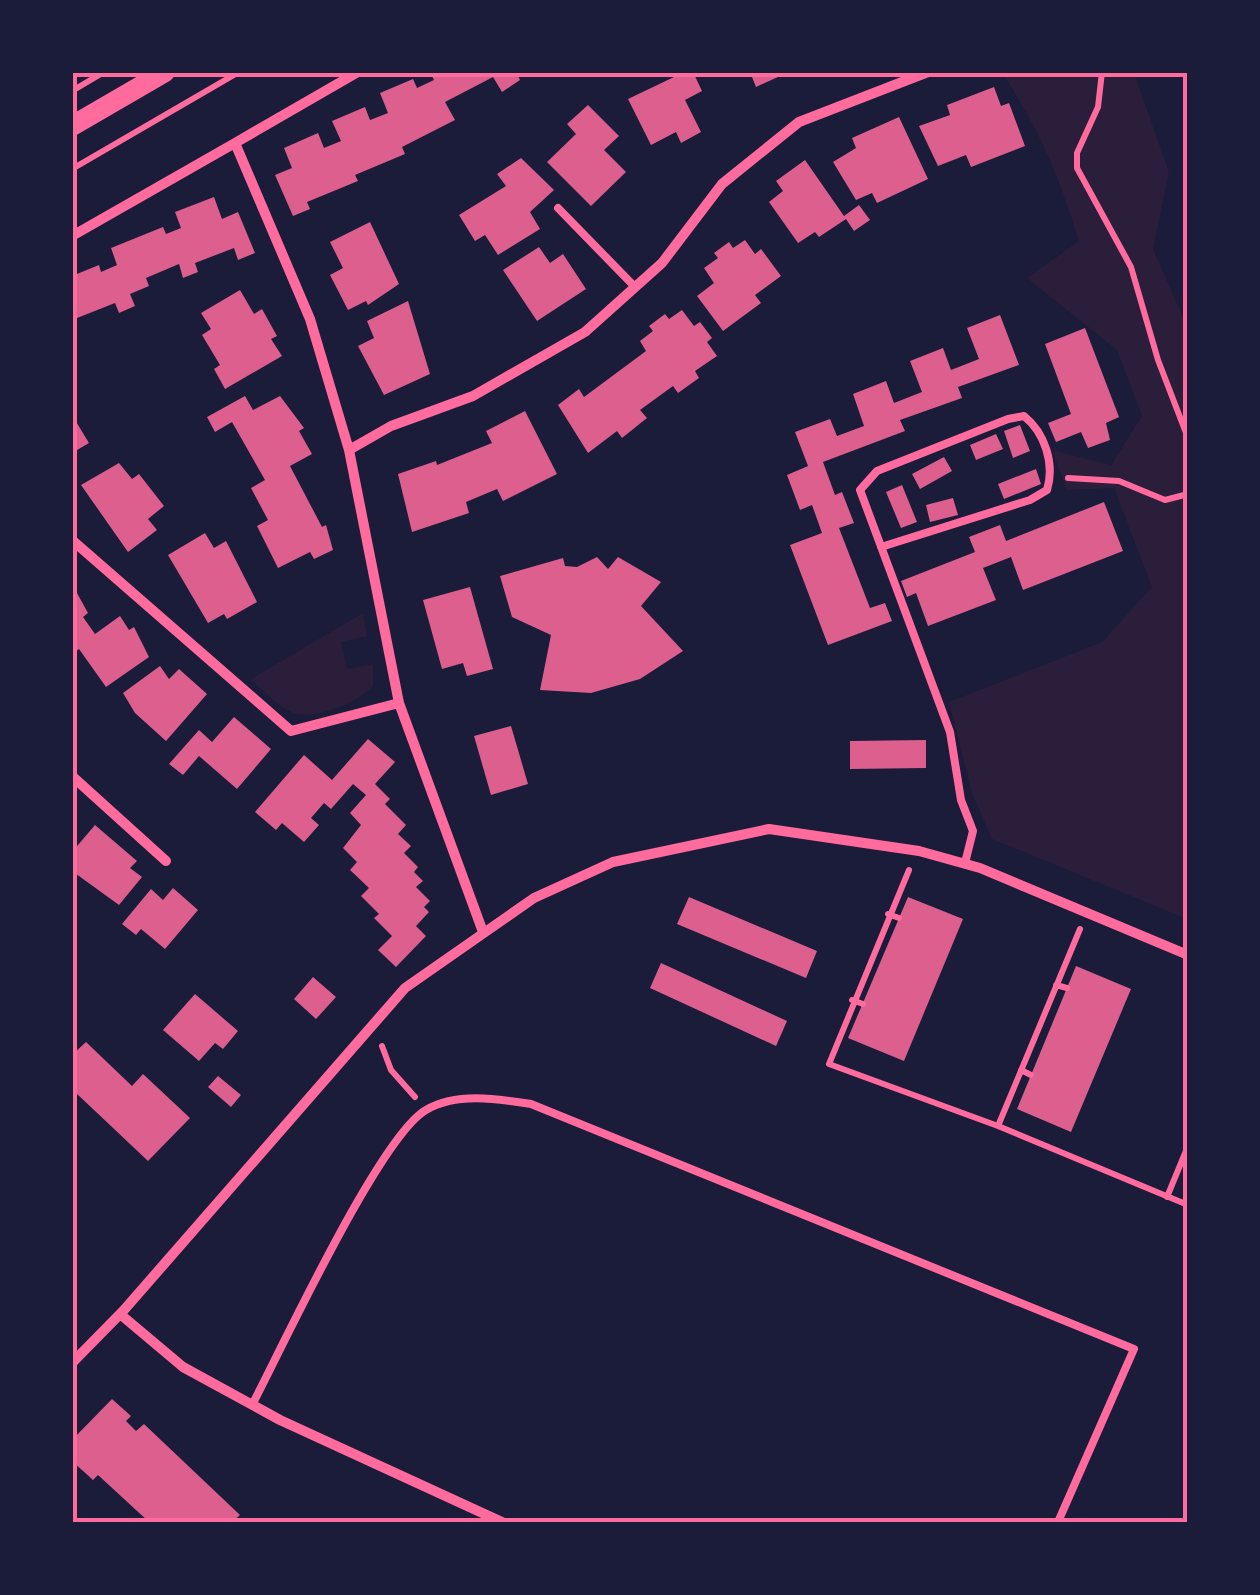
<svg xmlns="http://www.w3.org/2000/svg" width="1260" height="1595" viewBox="0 0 1260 1595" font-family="'Roboto Condensed',sans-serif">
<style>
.green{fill:#2a1e3b}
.building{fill:#dd5f8e}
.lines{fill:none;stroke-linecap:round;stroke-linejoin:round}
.path{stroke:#ff6b9d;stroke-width:6}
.service{stroke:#ff6b9d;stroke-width:8}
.minor{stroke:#ff6b9d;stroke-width:10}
.secondary{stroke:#ff6b9d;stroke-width:20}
.neatline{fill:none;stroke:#ff6b9d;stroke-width:4}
</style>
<rect width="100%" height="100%" fill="#1b1b3a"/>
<!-- green -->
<path class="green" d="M1002,73H1134L1169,172L1153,249L1187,326V919L992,839L972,793L949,702L1102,642L1152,587L1114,488L1067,490L1052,450L1111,465L1142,416L1117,350L1027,278L1079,241C1060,179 1038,126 1002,73Z
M363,613L367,636L341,642L347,669L373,664V686C358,703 311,723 289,711C276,705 262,689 251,679Z"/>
<!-- building -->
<path class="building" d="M430,72H516L520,80L502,92L493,77L445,102L455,120L402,147L405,154L355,175L358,181L307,202L310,209L293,216L275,175L292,168L284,148L318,133L324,148L341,141L332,121L365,107L370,120L388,113L380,93L413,79L417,88L434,80Z
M672,72H693L702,91L685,100L701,132L681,143L676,132L651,145L628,99L674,77Z
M750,72H789L756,87Z
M994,87L1001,106L1009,103L1025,146L971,167L966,155L938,166L919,126L950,115L947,105Z
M588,105L619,136L604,150L626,172L591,206L547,162L576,134L567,124Z
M899,117L928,179L877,203L872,193L856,200L833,162L856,148L852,138Z
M521,158L554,190L530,212L540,229L498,255L485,235L475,241L459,215L506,186L497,174Z
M805,160L844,216L859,205L870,220L854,231L846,219L819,237L815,232L798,243L769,202L783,191L776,181Z
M214,197L222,219L238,212L255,253L238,260L234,248L195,263L198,272L183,278L179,264L146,278L149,286L130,294L135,306L119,313L115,303L72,320V276L99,265L101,272L117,265L111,248L163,227L166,234L181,228L175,212Z
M370,222L399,284L368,305L366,301L348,310L330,275L343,268L330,242Z
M745,240L755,254L761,249L781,276L755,295L761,303L723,331L697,296L714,283L704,268L718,258L714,253L729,242L733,248Z
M539,247L550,263L563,254L586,289L537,321L503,270Z
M240,290L254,314L262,309L277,336L271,339L282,356L225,389L214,369L220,365L202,335L211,329L201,313Z
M408,301L430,374L384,395L358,346L374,338L367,321Z
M682,310L694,326L700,322L712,338L707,342L717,356L695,371L699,378L678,393L673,386L640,410L647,418L622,438L617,431L588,453L558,405L579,389L584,397L646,351L640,341L653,331L649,326L665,314L669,319Z
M1000,315L1019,365L958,387L962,398L900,420L905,431L823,462L835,495L842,492L854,523L839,528L870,608L885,603L892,621L828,645L790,545L822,533L812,505L800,510L787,475L808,466L795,432L830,419L837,436L864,426L853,394L886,381L894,403L922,392L910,361L943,348L951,370L979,359L967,328Z
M1085,328L1119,417L1106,423L1110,440L1088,448L1081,432L1056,442L1048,423L1071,414L1045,344Z
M245,396L253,410L280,396L304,428L299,431L312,454L290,466L322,527L326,525L333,550L314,559L310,552L278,568L257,526L268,520L251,488L265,480L232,422L215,432L207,417Z
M525,411L557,474L503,501L497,489L466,502L469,513L412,532L398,474L436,461L437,465L492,443L486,431Z
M72,415L89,443L72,453Z
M1020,425L1030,451L1013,458L1004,431Z
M996,434L1003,449L976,460L970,445Z
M944,457L952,471L920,489L912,474Z
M119,463L132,479L139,474L164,506L148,519L157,530L128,552L81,485Z
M1036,469L1041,484L1004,499L998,484Z
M902,485L917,522L901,528L886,492Z
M953,498L958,515L930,522L926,505Z
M1104,502L1123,551L1023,590L1011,557L983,568L996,600L928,626L916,593L907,597L901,581L975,552L969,537L1000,525L1006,541Z
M205,533L214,548L226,541L257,602L227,619L224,614L208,623L168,555Z
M597,557L608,569L618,557L661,582L641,606L683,651L640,679L591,693L540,690L551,635L512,617L500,576L563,558L565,566L577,567Z
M72,584L88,613L83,617L95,634L120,616L129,630L134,627L149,657L106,687L79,649L72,654Z
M470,587L493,669L467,676L463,663L442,669L423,600Z
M160,666L169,679L179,669L207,694L166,741L135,713L123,693Z
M234,717L271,749L237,789L199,756L183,775L169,764L199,730L212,742Z
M511,726L528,784L491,795L474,736Z
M368,739L395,762L375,784L390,799L385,804L406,825L398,834L411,846L404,853L418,867L414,872L423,881L416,887L430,901L424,907L429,912L416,926L426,936L396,967L378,950L392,936L374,918L379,914L361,896L369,888L350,870L357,862L343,848L361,825L350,813L366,795L353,784L331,809L324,803L311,818L319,825L304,842L282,823L276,830L255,812L304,755L332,780Z
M926,740V768L850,769V741Z
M95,825L137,861L130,868L142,877L119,905L72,871V852Z
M173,888L198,910L165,949L141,929L136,935L122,924L151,889L163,900Z
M689,897L817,951L806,978L677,924Z
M908,897L963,919L904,1061L848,1038Z
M661,963L787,1021L776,1046L650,988Z
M1076,966L1131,989L1071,1132L1017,1109Z
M313,977L336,997L316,1019L294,999Z
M195,994L238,1031L223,1049L215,1043L199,1061L163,1030Z
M86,1042L132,1086L143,1074L190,1118L148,1161L76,1093L72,1096V1055Z
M218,1076L241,1095L231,1107L208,1087Z
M112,1399L131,1416L126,1421L136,1431L144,1424L240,1515L232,1522H149L98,1475L93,1480L72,1461V1440Z"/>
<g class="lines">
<!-- path -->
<path class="path" d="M1102,72L1098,107L1077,153V168L1131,267L1158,360L1188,438
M72,91L104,72
M72,169L239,72
M1068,478L1119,481L1165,500L1188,494
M909,870L829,1064L998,1126L1188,1205
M888,914L899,918
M1056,985L1067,988
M852,1000L863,1004
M382,1046L391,1070L415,1097
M1021,1070L1031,1075
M998,1126L1080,929
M1167,1197L1188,1146"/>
<!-- service -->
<path class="service" d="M558,208L635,287
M881,547L1030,500L1047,490C1055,464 1045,433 1024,416L1008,419L877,471L860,490L950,732L961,800L973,831L965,863
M252,1405C282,1348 380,1136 426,1110C457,1092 498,1099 531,1104L1134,1349L1058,1522"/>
<!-- minor -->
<path class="minor" d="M235,143L358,72
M72,236L235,143L310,319L349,450L399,703L483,932
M349,450L391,426L473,396L585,332L662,263L722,184L799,122L928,72
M72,540L291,731L399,703
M72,776L166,861
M120,1314L183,1367L280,1420L502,1522
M72,1363L124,1310L405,988L534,898L613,862L769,829L919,851L980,868L1188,955"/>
<!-- secondary -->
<path class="secondary" d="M72,126L165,72"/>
</g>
<!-- border -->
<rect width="1260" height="1595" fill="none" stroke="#1b1b3a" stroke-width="150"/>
<rect x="75" y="75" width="1110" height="1445" class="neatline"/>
</svg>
